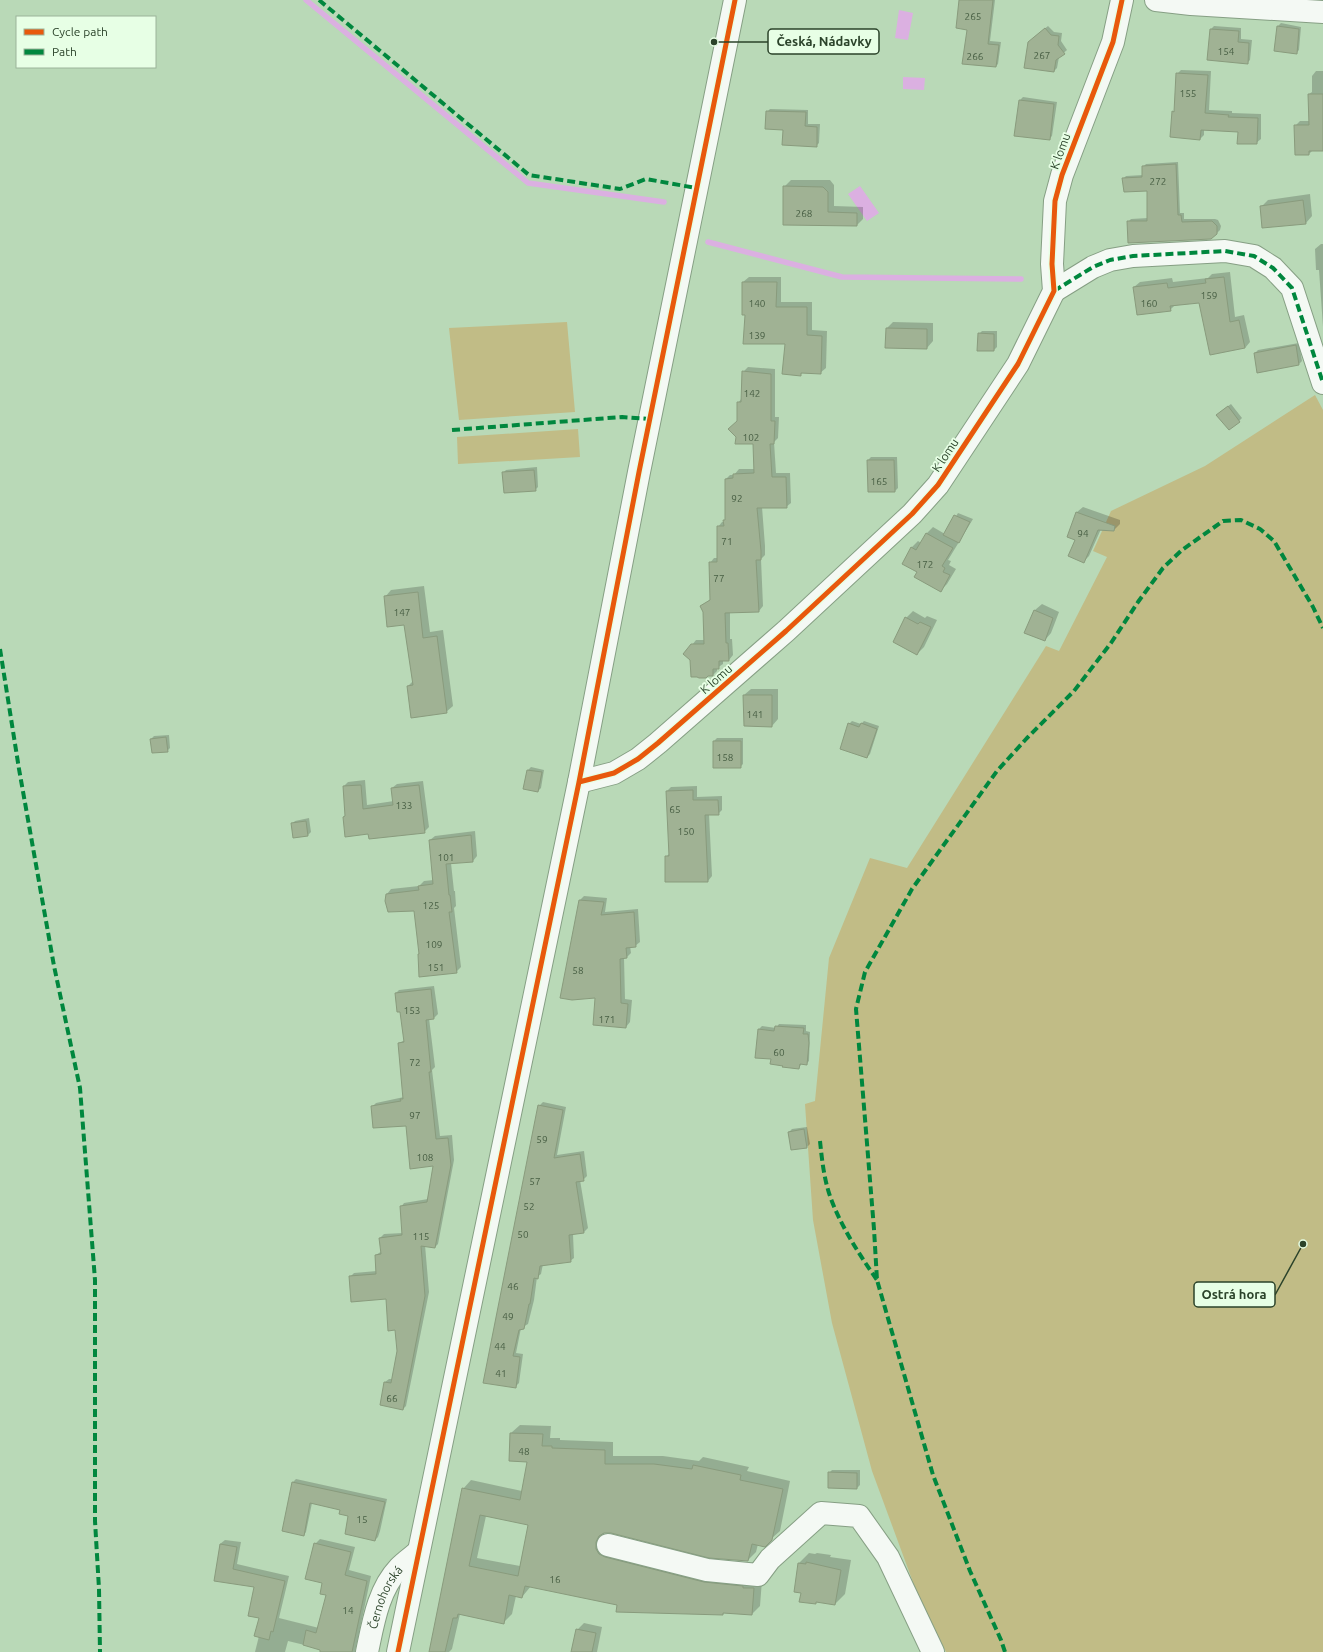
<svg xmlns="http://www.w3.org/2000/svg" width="1323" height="1652" viewBox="0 0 1323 1652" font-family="Ubuntu,sans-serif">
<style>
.green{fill:#c1bc86}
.water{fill:#dbb0e1}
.shadow{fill:#0003;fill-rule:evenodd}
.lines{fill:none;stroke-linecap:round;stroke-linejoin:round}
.stream{stroke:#dbb0e1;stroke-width:5.5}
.building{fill:#a0b294;stroke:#899b7d;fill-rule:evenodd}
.minor-casing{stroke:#869f84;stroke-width:24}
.minor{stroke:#f4f9f4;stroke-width:22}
.quiet{stroke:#00873e;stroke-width:4;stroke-dasharray:8 4;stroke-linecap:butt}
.cycleway-casing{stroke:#e7ffe5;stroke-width:8}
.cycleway{stroke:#e8590c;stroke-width:5}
.labels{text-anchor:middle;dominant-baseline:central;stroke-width:3.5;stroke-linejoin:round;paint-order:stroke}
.number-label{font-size:10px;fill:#485f44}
.street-label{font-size:12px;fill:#2b432a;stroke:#e7ffe5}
.leader{fill:none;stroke:#2b432a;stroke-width:1.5}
.callout-dot{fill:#2b432a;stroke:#e7ffe5;stroke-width:1.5}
.callout{fill:#e7ffe5;stroke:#2b432a;stroke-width:1.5}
.callout-label{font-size:13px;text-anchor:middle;font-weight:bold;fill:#2b432a}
</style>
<rect width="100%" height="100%" fill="#b9d9b7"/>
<!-- green -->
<path class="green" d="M567,322L575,412L459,420L449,328Z
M1315,395L1323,410V1652H946L921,1604L872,1471L832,1323L813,1220L805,1104L815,1101L829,958L870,858L907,868L1046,646L1059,651L1107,557L1093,551L1111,511L1205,466Z
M578,429L580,457L458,464L457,437Z"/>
<!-- water -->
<path class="water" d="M899,10L913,13L908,40L895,38Z
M903,77L925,78L924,90L903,89Z
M860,186L879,213L867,221L848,194Z"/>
<!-- shadow -->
<path class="shadow" d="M960,0H995L990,41L1001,42L998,64L995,67L968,29Z
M1281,23L1301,27L1299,50L1296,53L1278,26Z
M1048,26L1054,32L1062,33L1061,41L1067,50L1059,57L1057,68L1054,71L1032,39Z
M1214,26L1241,28V39L1252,40L1250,60L1247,63L1211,29Z
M1181,70L1211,71L1209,110L1232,111V113L1261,114V139L1256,143L1239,131L1204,129V135L1200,139L1173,112L1175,110L1177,74Z
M1316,71H1323V150H1313L1309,154L1295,126L1300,121H1310L1309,94L1312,92V76Z
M1023,97L1057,102L1052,136L1049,139L1020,100Z
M770,109L808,110V124H820L819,143L816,146L784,129L767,112Z
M1178,162L1180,213H1184V219H1215L1218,220L1221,226L1220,230L1216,234L1128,222L1131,219L1148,218V190L1123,179L1126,176L1143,175V167L1146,164Z
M791,180H830L834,185V206L863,207V219L857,225L784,224V187Z
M1310,194L1312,216L1306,223L1263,227L1262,206L1268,200Z
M1321,244H1323V327L1319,270H1316L1315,249Z
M1230,272L1235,317L1244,315L1250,342L1245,348L1200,302L1175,305L1170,310L1134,287L1140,282L1172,278L1173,282L1208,278L1212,274Z
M749,277H781V302H812V330L827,331L826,368L820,373L803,372L800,375L786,343L746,315L743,282Z
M893,322L933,323V341L927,348L886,329Z
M982,331H997V347L994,350L979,334Z
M1299,343L1302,361L1299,364L1255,353L1258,350Z
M748,367L775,369V417H779L778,438L774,442L776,473H790L791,503L786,507H762L765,546V555L761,559L763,606L759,611L730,612V639H732L733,655L729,660H723V664L717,668V671L713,675L692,645L696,640H705L704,611L701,606L711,599L710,563L714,558H718V527L722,522H725L726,519V479L730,475H734L739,469H755L754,443L738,421V403L742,398L743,372Z
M1231,404L1242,418L1239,421L1220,412Z
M871,457H897L898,488L895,491L868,460Z
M537,467L538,487L535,490L503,473L506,470Z
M1083,507L1120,520V524L1114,530L1101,529L1089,556L1083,562L1076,540L1077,512Z
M958,513L973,519L948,560L951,561L949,565L956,569L947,584L941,590L918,571L911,548L918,541L921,543L927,533L933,527L945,534Z
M424,586L430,632L443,630L453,706L446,712L408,686L413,681L404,624L385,597L391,590Z
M1042,604L1059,612L1051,633L1045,640L1025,633L1035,610Z
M913,611L925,618L927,616L937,620L924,647L917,654L906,618Z
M751,689H778V719L772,726L744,695Z
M852,721L861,724L864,721L879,726L870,754L867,757L849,724Z
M169,735L170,748L167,751L151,739L154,736Z
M717,738H743V764L740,767L714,741Z
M531,767L544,770L541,788L538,791L524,788L528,770Z
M365,780L367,805L394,801L392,788L397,784L423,781L429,827L424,832L369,833L344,817L346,814L344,786L348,782Z
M697,786V797L722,796V810L718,814H709L712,876L708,881L666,857L670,853L667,791L671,787Z
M309,818L311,832L308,835L292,824L295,821Z
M475,831L477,856L473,861L451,863L454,891H455L456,906L454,908L461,967L456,972L420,953L415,910L387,894L391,889L419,886L424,881L434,880L430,840L435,836Z
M584,896L607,898L605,912L638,909L640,942L635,946H630L631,953L627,957L624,958L625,999L632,1000L630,1022L626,1027L596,997L580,900Z
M434,986L438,1014L434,1018H429L435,1067L432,1070L440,1136L452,1135L454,1160L438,1244L435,1247L425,1245L429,1292L406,1406L403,1409L385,1382L389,1379H393L398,1351L396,1329L387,1298L350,1277L354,1273L377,1271L376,1255L382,1251L380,1238L384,1234L403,1233L401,1207L404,1203L428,1199L435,1165L406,1125L372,1107L376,1103L404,1097L399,1043L405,1040L401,1011L396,993L399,990Z
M779,1024L806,1025V1031L810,1032L809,1061L806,1064L802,1063L799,1068L772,1058L759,1029L762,1026L776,1028Z
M543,1102L566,1107L557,1155L584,1151L587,1176L583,1180H580L588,1228L584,1232L573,1234L574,1258L570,1261L543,1264L541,1274L537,1277L534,1300L528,1324L521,1328L516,1353L523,1354L519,1383L515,1387L484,1382L539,1106Z
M807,1127L810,1144L807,1147L791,1149L789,1132L792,1129Z
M520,1425L551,1426L550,1438H560V1440L613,1442V1456H663L699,1461L703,1457L749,1467L747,1471L790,1481L780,1531L771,1539L758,1544L756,1552L748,1560L611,1532H604V1540L762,1580L760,1606L752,1614L724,1613L723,1614L618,1605L531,1586L522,1597L516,1596L512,1614L503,1623L460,1614L452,1649L449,1652H430L463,1489L471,1480L522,1491L528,1461L511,1433ZM486,1516L529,1524L520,1566L477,1558Z
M832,1470H860V1485L857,1488L829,1473Z
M296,1479L387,1499L380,1531L378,1537L375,1540L341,1509L312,1503L306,1532L304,1535L293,1482Z
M320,1539L355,1547L349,1570L371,1576L355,1652H321V1649L288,1641L285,1652H255L259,1636L260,1618L256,1586L215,1580L220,1544L225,1540L241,1542L237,1564L289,1576L279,1618L319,1628L327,1594L315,1544Z
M809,1553L815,1554L817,1553L831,1555L830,1557L851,1560L845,1594L835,1604L817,1601L816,1603L802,1592L799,1563Z
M584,1623L602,1627L597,1652H572L577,1630Z"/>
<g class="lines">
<!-- stream -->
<path class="stream" d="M306,0L528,183L664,202
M708,242L842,277L1021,279"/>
</g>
<!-- building -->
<path class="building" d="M959,0H993L988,44L999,45L996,67L962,64L967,30L956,28Z
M1277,26L1299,29L1297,54L1274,51Z
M1045,28L1051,35L1059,36L1058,45L1065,54L1056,60L1054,72L1024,68L1028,42Z
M1210,29L1239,31L1238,42L1249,43L1248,64L1207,60Z
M1176,73L1208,75L1205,113L1229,115L1228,117L1258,118L1257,144H1237L1238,132L1201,130L1200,140L1170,137L1172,111L1174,112Z
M1308,94H1323V151H1309V155H1295L1294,125H1309Z
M1019,100L1054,104L1050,140L1014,136Z
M766,111L806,112L805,126L817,127V147L782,145L783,130L765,129Z
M1176,164L1178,215H1181L1182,222L1212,221L1217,226V234L1211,239L1128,243L1127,221H1147V191L1124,192L1122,178L1142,177V166Z
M783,186L823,187L828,192V212L857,213V226L783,225Z
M1303,200L1306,224L1262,228L1260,206Z
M1224,277L1230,322L1239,320L1245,348L1210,355L1199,303L1170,306L1171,311L1137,315L1133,287L1167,283L1168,288L1206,283L1205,279Z
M742,282H777L776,307H807V335L822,336L821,374L801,373V376L782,374L785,344H743L745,315H742Z
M886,328L927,329V349L885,348Z
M978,333L994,334V351H977Z
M1296,345L1299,365L1257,373L1254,353Z
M742,371L771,374V421H775L774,444H770L772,477H786L787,508H757L761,551V560H756L759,612L725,613L726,643H728L729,661H719V669H713V676H708L706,678H699L697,677H691L690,660L683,654L691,644H704L703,612L700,606L710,600L709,562H717V526H724L723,520H725V479L733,478V474L754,473L753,444H735L736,437L728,429L737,421V402H741Z
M1228,406L1240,422L1229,430L1216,415Z
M867,460H894L895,492H868Z
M534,470L536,491L504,493L502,472Z
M1076,512L1115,526L1114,531L1098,530L1084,563L1068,556L1075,540L1067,537Z
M954,515L970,522L959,543L943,535Z
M926,533L953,548L942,566L945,568L943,572L950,575L941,592L914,577L917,572L902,564L911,547L916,550Z
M418,592L423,638L437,636L447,713L411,718L407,686L413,685L404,625L387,627L384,596Z
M1034,610L1053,618L1045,641L1024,633Z
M905,617L918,624L920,622L931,627L917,655L893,642Z
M743,695H772V727L744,726Z
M848,723L859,727L861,723L877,729L867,758L840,749Z
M166,737L168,752L152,753L150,739Z
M713,741H741V768H713Z
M527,770L542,772L538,792L523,789Z
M361,785L363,809L393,805L391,788L419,785L425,833L369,839L368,834L345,837L343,817L345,816L343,786Z
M693,790V800H718L719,815H705L708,882H665V856H669L666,791Z
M306,821L308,836L293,838L291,823Z
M471,835L473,862L446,864L449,895H450L452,912H449L457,973L419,977L418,954H419L414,911L388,912L385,901L386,894L419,890L418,886L433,884L429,840Z
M579,900L604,902L601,915L634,912L636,947L626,948L627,958L620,959L621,1003L628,1004L626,1028L593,1025L595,998L572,1000L560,998Z
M431,989L434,1019L426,1020L431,1072H429L436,1139L448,1138L451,1165L435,1248L421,1246L425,1296L403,1410L380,1405L384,1382L391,1383L397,1351L395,1330L388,1331L386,1299L351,1302L349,1276L376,1274L375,1255L381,1254L379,1238L402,1235L400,1206L427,1202L433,1166L410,1169L406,1126L373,1128L371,1106L401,1101L400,1099H403L398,1043L404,1042L400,1012H397L395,993Z
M775,1026L804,1028L803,1034H808L809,1043L807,1065L800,1064L799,1069L782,1067L783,1066L770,1064L771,1059L755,1058L758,1029L774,1031Z
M538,1105L563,1110L554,1158L580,1154L584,1181L576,1182L584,1233L569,1235L571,1262L540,1266L538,1279L534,1278L530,1304H529L524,1329L519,1330L513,1356L520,1357L516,1388L483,1383Z
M804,1129L807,1148L791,1150L788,1132Z
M510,1433L543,1434L542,1446H552V1448L605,1450V1464H654L692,1469L693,1465L741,1475L740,1480L783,1489L772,1540L765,1547L752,1544L748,1561L709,1558L611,1533H604L599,1536L596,1542V1549L599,1554L605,1557L704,1582L743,1586V1588H754L752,1615L723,1613V1615L616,1612L617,1605L525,1586L522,1598L509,1595L504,1624L458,1614L457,1618H453L445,1652H429L462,1488L520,1500L527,1462L509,1461ZM480,1515L528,1525L518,1576L469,1566Z
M828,1472L857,1473V1489L828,1488Z
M292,1482L385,1502L375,1541L345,1534L348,1516L339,1514L340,1510L310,1503L304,1536L282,1531Z
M314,1543L351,1552L345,1575L367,1581L352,1652H320V1650L303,1645L306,1630L316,1633L326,1595L320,1594L322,1583L305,1579Z
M220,1544L237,1547L233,1569L285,1581L273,1632L271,1631L269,1640L254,1636L259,1618L248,1616L254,1587L214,1581Z
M806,1562L841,1570L835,1605L816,1602V1604L799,1602L801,1593L794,1592L798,1563L806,1564Z
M576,1629L596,1633L592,1652H571Z"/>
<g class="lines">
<defs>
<g id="minor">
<path d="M1156,0L1191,4L1323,12"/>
<path d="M1054,291L1093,267L1110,260L1133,256L1225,251L1254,256L1273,268L1292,288L1323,383"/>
<path d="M579,782L614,773L638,759L658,743L786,631L912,514L938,485L1018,364L1054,291L1052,264L1055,201L1062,175L1113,42L1122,0"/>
<path d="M608,1545L707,1570L758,1575L770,1559L821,1513L859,1516L888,1557L933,1652"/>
<path id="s1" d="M367,1652C373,1624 378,1590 399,1568C405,1562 412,1557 418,1552"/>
<path d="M398,1652L579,782L639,472L735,0"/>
</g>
</defs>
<!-- minor casing -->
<use href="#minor" class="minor-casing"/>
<!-- minor -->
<use href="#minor" class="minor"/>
<!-- quiet -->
<path class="quiet" d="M319,0L529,175L620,189L646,179L696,188
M1054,291L1093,267L1110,260L1133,256L1225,251L1254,256L1273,268L1292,288L1323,383
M452,430L622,417L649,419
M0,649L19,769L54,966L80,1088L95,1280V1521L99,1589L100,1652
M820,1141C822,1160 824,1180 831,1199C842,1228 859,1254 877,1280
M1005,1652L1001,1640L970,1571L933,1475L877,1280L874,1229L856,1009L865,972L912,889L997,771L1027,738L1074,691L1111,643L1138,602L1163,568L1182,550L1223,521L1241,520L1260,529L1274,541L1313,607L1323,628"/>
<defs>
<path id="cycleway" d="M579,782L614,773L638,759L658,743L786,631L912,514L938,485L1018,364L1054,291L1052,264L1055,201L1062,175L1113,42L1122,0
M398,1652L579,782L639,472L735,0"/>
</defs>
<!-- cycleway casing -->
<use href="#cycleway" class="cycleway-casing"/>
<!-- cycleway -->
<use href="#cycleway" class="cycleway"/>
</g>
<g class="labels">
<!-- number labels -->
<g class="number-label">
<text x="973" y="16">265</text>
<text x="1226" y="51">154</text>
<text x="1042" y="55">267</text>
<text x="975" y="56">266</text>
<text x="1188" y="93">155</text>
<text x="1158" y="181">272</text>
<text x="804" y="213">268</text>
<text x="1209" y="295">159</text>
<text x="757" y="303">140</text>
<text x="1149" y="303">160</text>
<text x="757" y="335">139</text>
<text x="752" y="393">142</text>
<text x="751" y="437">102</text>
<text x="879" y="481">165</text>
<text x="737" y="498">92</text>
<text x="1083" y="533">94</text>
<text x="727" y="541">71</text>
<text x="925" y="564">172</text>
<text x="719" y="578">77</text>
<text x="402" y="612">147</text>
<text x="755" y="714">141</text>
<text x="725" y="757">158</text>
<text x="404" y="805">133</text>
<text x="675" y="809">65</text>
<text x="686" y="831">150</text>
<text x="446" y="857">101</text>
<text x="431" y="905">125</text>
<text x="434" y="944">109</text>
<text x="436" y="967">151</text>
<text x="578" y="970">58</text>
<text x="412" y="1010">153</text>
<text x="607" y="1019">171</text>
<text x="779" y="1052">60</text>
<text x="415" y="1062">72</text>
<text x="415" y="1115">97</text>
<text x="542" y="1139">59</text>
<text x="425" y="1157">108</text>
<text x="535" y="1181">57</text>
<text x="529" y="1206">52</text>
<text x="523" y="1234">50</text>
<text x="421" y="1236">115</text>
<text x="513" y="1286">46</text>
<text x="508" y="1316">49</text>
<text x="500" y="1346">44</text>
<text x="501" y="1373">41</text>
<text x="392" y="1398">66</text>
<text x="524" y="1451">48</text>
<text x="362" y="1519">15</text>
<text x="555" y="1579">16</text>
<text x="348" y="1610">14</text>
</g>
<!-- street labels -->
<g class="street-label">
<text transform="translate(1060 151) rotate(-70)">K lomu</text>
<text transform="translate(945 455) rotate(-56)">K lomu</text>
<text transform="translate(716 679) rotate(-41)">K lomu</text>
<text stroke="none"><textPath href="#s1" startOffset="58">Černohorská</textPath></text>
</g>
</g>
<!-- callouts -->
<path class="leader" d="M714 42L768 42M1303 1244L1275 1295"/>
<g class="callout-dot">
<circle cx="714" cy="42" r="4"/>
<circle cx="1303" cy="1244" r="4"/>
</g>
<g class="callout">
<rect x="768" y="29" width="111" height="25" rx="4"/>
<rect x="1194" y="1282" width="81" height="25" rx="4"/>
</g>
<g class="callout-label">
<text x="824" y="46">Česká, Nádavky</text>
<text x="1234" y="1299">Ostrá hora</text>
</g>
<!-- legend -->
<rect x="16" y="16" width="140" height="52" fill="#e7ffe5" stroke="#9cb49a"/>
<rect x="24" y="29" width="20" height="6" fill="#e8590c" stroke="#9cb49a"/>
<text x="52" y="36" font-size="12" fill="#2b432a">Cycle path</text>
<rect x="24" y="49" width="20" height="6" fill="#00873e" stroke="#9cb49a"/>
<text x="52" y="56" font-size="12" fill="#2b432a">Path</text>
</svg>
